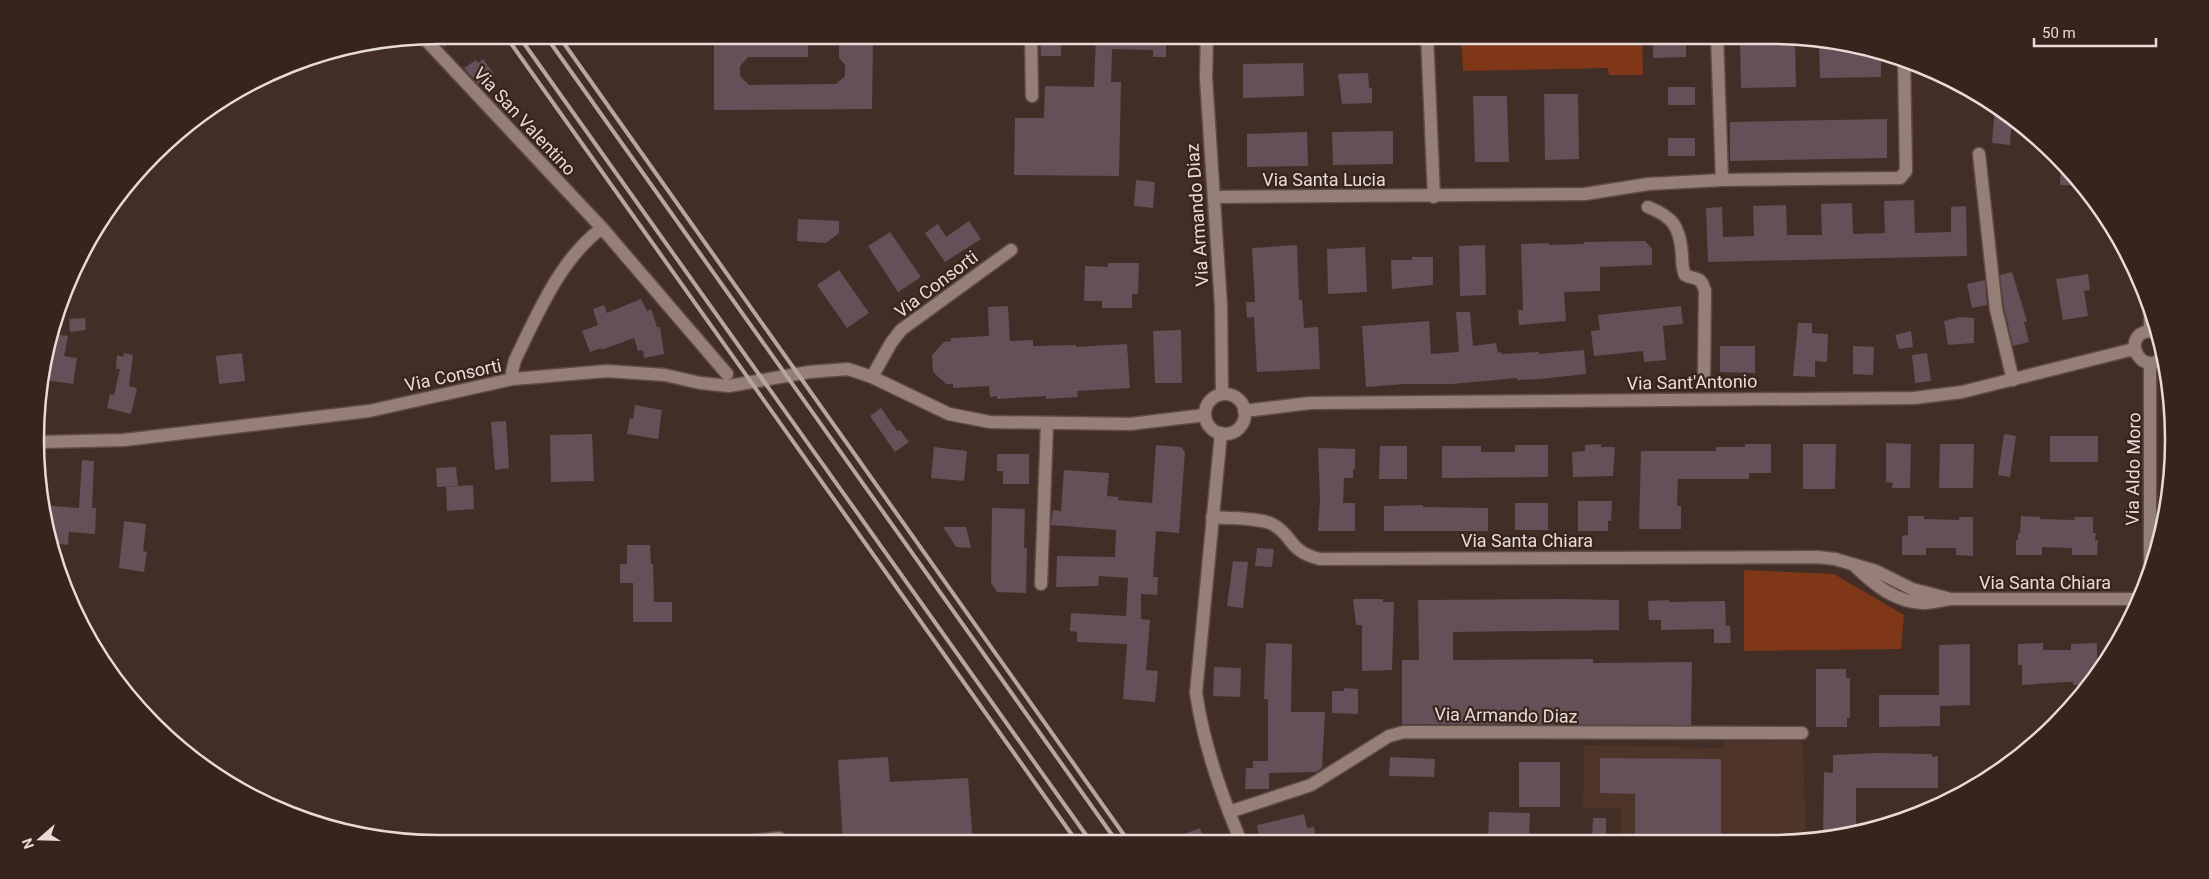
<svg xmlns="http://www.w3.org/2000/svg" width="2209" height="879" viewBox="0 0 2209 879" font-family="Roboto,sans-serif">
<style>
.built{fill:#4e3429}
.green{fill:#7f3717}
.building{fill:#654f58}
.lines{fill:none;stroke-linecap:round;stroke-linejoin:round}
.pedestrian-casing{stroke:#5e4d47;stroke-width:15}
.minor-casing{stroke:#5e4d47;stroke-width:15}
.tertiary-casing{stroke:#5e4d47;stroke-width:15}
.pedestrian{stroke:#967f76;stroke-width:12}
.minor{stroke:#967f76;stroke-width:12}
.tertiary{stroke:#967f76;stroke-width:12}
.rail{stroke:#b5a6a0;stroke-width:4}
.labels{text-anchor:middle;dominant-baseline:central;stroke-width:4.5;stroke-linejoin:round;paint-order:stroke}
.street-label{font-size:18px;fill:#e8dbd6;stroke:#37251d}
.rim{fill:none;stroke:#e8dbd6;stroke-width:2.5}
</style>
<rect width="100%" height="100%" fill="#422e27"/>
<!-- built -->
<path class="built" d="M1724,742H1803L1806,841H1621V809L1583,808L1584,745L1723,748Z"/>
<!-- green -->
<path class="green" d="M1461,35H1642L1643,75H1609L1608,68L1463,71Z
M1744,570L1834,574L1904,615L1901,649L1744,651Z"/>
<!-- building -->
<path class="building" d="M440,35H463L444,47L433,36Z
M714,35H808V57H748L740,66V76L749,85L836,84L845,76V65L839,58V38L873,39L872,109L714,110Z
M1040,35H1061V56H1041Z
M1096,35H1166V57H1153V50L1112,49L1111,82H1121L1119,176L1014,175L1015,118H1044L1045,86L1094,87Z
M1653,36H1686V57L1653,58Z
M1795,40L1796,87L1741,88L1740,41Z
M1819,43L1881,53V77L1820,78Z
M483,59L494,74L479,85L464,68L476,60L478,63Z
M1303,63L1304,96L1243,98V64Z
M1368,73L1369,88H1372V103L1342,104L1338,74Z
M1668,87H1695V105H1668Z
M1544,94H1578L1579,159L1545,160Z
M1473,96H1507L1509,162H1475Z
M1995,106L2012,118L2010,145L1992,143Z
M1887,119V158L1730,161V122Z
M1393,131V164L1333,165L1332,132Z
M1307,132L1308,166L1247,167V134Z
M1668,138H1695V156H1668Z
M2061,162L2084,186L2060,185Z
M1136,180L1155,182L1153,208L1134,206Z
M1914,200L1915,233L1951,232V207L1966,206L1967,256L1708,262L1706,208L1722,207L1723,237L1754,236L1753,206L1786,205L1787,235H1822L1821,204L1852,203L1853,234L1885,233L1884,201Z
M798,219L839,221V233L826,243L797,241Z
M969,221L981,239L945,262L925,233L938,224L946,237Z
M890,232L921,277L898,292L868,246Z
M1645,241L1652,249V265L1600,267V291L1564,292L1566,321L1519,325L1518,310H1523L1521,244L1549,243V245L1584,244V242Z
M1297,245L1299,300L1302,299L1304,328L1318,327L1320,369L1257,372L1254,317L1247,318L1246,302H1255L1252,248Z
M1485,245L1486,295L1460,296L1459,246Z
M1365,247L1367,292L1328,294L1327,249Z
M1412,257H1433V285L1392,289L1391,260H1412Z
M1108,263H1139L1138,294H1132V308H1102V301H1084L1085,266L1108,267Z
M839,270L869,313L847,328L817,285Z
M2012,272L2027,321L2024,322L2029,342L2013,346L2004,308L2000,275Z
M2088,274L2090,290L2084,291L2088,316L2063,320L2056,279Z
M1985,280L1987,305L1972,308L1967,284Z
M641,299L647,311L651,309L657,327H660L664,354L644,358L643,350L638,351L634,338L601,350V348L590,352L582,331L598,325L593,309L604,305L607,313Z
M1008,306L1010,341L1033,340V346L1076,345V347L1127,344L1130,388L1077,391L1078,397L1046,399V396L997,399V396L990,397L989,386L953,388V384H946L933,372L932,355L944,342L951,341V338L989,336L988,307Z
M1681,306L1683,324L1663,326L1666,360L1644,362L1643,351L1594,356L1591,331L1600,330L1598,315Z
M1456,312H1470L1473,346L1496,343L1498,353L1501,352L1502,354L1539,352V354L1584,350L1586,374L1540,379L1517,380V378L1452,384H1405L1366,387L1362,326L1429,321L1431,354L1459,352Z
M1960,317L1974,318V343L1948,345L1944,321Z
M85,318L86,330L70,332L69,319Z
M1798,323H1812V333L1828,334L1827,362L1815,361V377L1793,376Z
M1181,330L1182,383H1155L1153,331Z
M1911,331L1913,347L1899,349L1895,335Z
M52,334L68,336L64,356L77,358L73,384L45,380Z
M1720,346H1755V373L1720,372Z
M1853,346L1874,347L1873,375L1853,374Z
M124,353L133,355L129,386L137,388L131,414L107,408L110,394L114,395L120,369H116L117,355L123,357Z
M242,353L245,381L219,384L216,356Z
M1927,353L1931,381L1915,383L1912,355Z
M635,405L662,410L658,439L627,434L630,418L633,419Z
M881,408L897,431L900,430L909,442L895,452L870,416Z
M506,421L509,468L495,470L491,422Z
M592,434L594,481L551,482L550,435Z
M2004,434L2016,436L2010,477L1998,475Z
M2050,436H2098V462H2050Z
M1886,443L1911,444L1910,488H1892L1893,483L1886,482Z
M1601,444V447H1615L1613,476L1573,477L1572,452L1585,451V445Z
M1745,444H1771V473H1749V479H1678L1677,506H1681V529H1639L1641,451H1716V447H1745Z
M1803,444H1836L1835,489H1803Z
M1940,444H1974L1973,488H1939Z
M1156,445L1181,447L1185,452L1179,533L1156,531L1153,577H1158L1157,595L1141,594V619L1150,620L1146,670L1158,671L1155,702L1123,699L1127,644L1077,642V632L1070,631L1071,613L1126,616L1128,578L1099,576L1098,586L1056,587L1057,556L1115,557L1116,530L1051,525L1053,510L1061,511L1064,470L1109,473L1107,496L1119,497L1118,500L1152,503Z
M1515,445H1548V477L1442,478V446H1481V452H1515Z
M1380,446H1407V479H1379Z
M934,447L967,451L964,481L931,478Z
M1318,448L1355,449V469H1353V478H1344L1343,503H1355V531H1318L1320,500Z
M997,454H1029V484H1003V471H997Z
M82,460L94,461L92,508H96L95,534L69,532L68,545L52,543L43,518L42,505L79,508Z
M456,467L458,486L437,487L436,468Z
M473,485L474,509L447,511L446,487Z
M1578,501H1612L1611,521H1608V531H1578Z
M1515,503H1548V530H1515Z
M1423,505V507L1488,508V531H1384V506Z
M992,508L1025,509L1024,548H1027L1026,593L997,592L991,583Z
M1908,516H1924V519L1959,520V517H1973V556L1956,555V548H1926V555H1902V536L1908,535Z
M2021,516L2040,517V519L2075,520L2074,517H2093V533H2096L2095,541L2098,540L2097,555H2072V548L2042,547V555H2016V540H2018V533H2020Z
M124,521L146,524L143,551L147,552L144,572L119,568Z
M943,527H966L971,548L956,547Z
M627,545H650L651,564H653L654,602H672V622H633V583H620V564H627Z
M1257,548L1274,549L1272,567L1255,566Z
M1233,561L1248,562L1243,608L1227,606Z
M1353,599H1383V602H1394L1392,670L1362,671V625H1356Z
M1564,599L1619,600V630L1453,632V660L1593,659V663L1692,662L1691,725L1402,724V660H1419L1418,600Z
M1669,600V602L1725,601L1726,626H1730L1731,643H1714V629L1661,630V620H1649L1648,601Z
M1268,643L1292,644L1291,712H1325L1322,768L1316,772L1269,773V789H1245L1246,768H1253V761H1268V699H1264L1266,644Z
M2043,643V650H2071V644L2097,643V665H2092V680L2088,685H2073V682H2066L2022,685V665H2018V644Z
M1970,644V705L1940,706V726L1879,727V695H1939V645Z
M1214,667L1241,668L1240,697L1213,696Z
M1816,669H1846V678H1850V718H1847V727H1816Z
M1344,688L1358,689V714L1332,713V691H1344Z
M1877,753L1932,754V757L1938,756V788H1856V830L1823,840L1824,772L1833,773V755Z
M888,757L890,782L968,778L973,843H843L838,760Z
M1390,757L1435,759L1434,777L1389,776Z
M1600,758L1721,759V841H1635V794L1600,793Z
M1519,762H1560V807H1519Z
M1489,812L1530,813L1529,841H1488Z
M1304,814L1307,828L1314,827L1316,842H1260L1257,825Z
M1593,818H1606V841H1592Z
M1200,828L1205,842H1166V841Z"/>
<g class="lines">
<defs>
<path id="pedestrian" d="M1648,207C1674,217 1680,228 1682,255C1682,262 1682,269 1685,275C1696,281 1700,274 1705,291L1704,374"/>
<path id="minor" d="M1031,35L1032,96
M1427,35L1434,197
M1717,35L1722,180
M424,38L602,228L727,374
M1979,154L1996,309L2013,380
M1214,197L1585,194L1648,184L1722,180L1900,178L1906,171L1904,59
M2150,331V308
M2160,334C2155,331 2151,330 2145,332C2121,340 2144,379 2164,356
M872,377L891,343L901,330L1011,250
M513,379L512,372L515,360C537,315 560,259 602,228
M1244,411L1310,403L1914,398L1962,392L2134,349
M40,442L124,440L369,411L513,379L607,371L665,375L700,383L729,386L809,372L848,369L872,377L949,414L990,422L1130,424L1205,415
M1212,517C1228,519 1261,517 1274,525C1295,538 1288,551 1320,559L1817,557L1835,559L1876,571L1912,589L1951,599
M1855,566C1874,585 1896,602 1923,603C1932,603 1942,600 1951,599H2138
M2150,575V363
M1041,584L1047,424
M1229,812L1311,785L1389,736L1404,732L1802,733
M737,843L779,838"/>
<path id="tertiary" d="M1207,35L1206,78L1221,306L1222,393
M1205 414a20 20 0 1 1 40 0a20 20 0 1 1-40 0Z
M1221,433L1196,693C1204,746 1221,793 1241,842"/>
</defs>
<!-- pedestrian casing -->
<use href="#pedestrian" class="pedestrian-casing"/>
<!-- minor casing -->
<use href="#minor" class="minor-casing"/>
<!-- tertiary casing -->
<use href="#tertiary" class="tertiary-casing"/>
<!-- pedestrian -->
<use href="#pedestrian" class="pedestrian"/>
<!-- minor -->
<use href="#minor" class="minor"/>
<!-- tertiary -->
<use href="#tertiary" class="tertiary"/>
<!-- rail -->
<path class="rail" d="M505,35L1077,842
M518,35L1091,842
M545,35L1117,842
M558,35L1129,842"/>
</g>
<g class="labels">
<!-- street labels -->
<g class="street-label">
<text transform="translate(525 121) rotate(47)">Via San Valentino</text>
<text x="1324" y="179">Via Santa Lucia</text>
<text transform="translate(1197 215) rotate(-94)">Via Armando Diaz</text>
<text transform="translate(936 284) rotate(-37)">Via Consorti</text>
<text transform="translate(453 375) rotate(-12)">Via Consorti</text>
<text transform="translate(1692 382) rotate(-1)">Via Sant'Antonio</text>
<text transform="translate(2133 469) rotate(-89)">Via Aldo Moro</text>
<text x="1527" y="540">Via Santa Chiara</text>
<text x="2045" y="582">Via Santa Chiara</text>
<text transform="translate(1506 715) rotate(1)">Via Armando Diaz</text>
</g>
</g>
<!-- crop -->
<path d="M0 0H2209V879H0ZM439 44H1770A395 395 0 0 1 2165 439V440A395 395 0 0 1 1770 835H439A395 395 0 0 1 44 440V439A395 395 0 0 1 439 44Z" fill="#37251d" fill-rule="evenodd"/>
<path class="rim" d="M439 44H1770A395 395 0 0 1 2165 439V440A395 395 0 0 1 1770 835H439A395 395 0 0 1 44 440V439A395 395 0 0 1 439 44Z"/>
<!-- north arrow -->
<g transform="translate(40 839) rotate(250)" stroke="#37251d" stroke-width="4" paint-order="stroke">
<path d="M0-4L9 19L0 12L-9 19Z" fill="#e8dbd6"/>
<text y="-8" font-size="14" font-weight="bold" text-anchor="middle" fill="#e8dbd6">N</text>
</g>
<!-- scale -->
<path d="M2034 38v8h122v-8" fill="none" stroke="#e8dbd6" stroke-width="2.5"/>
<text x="2042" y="38" font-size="15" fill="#e8dbd6" stroke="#37251d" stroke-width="4" paint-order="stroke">50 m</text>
</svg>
